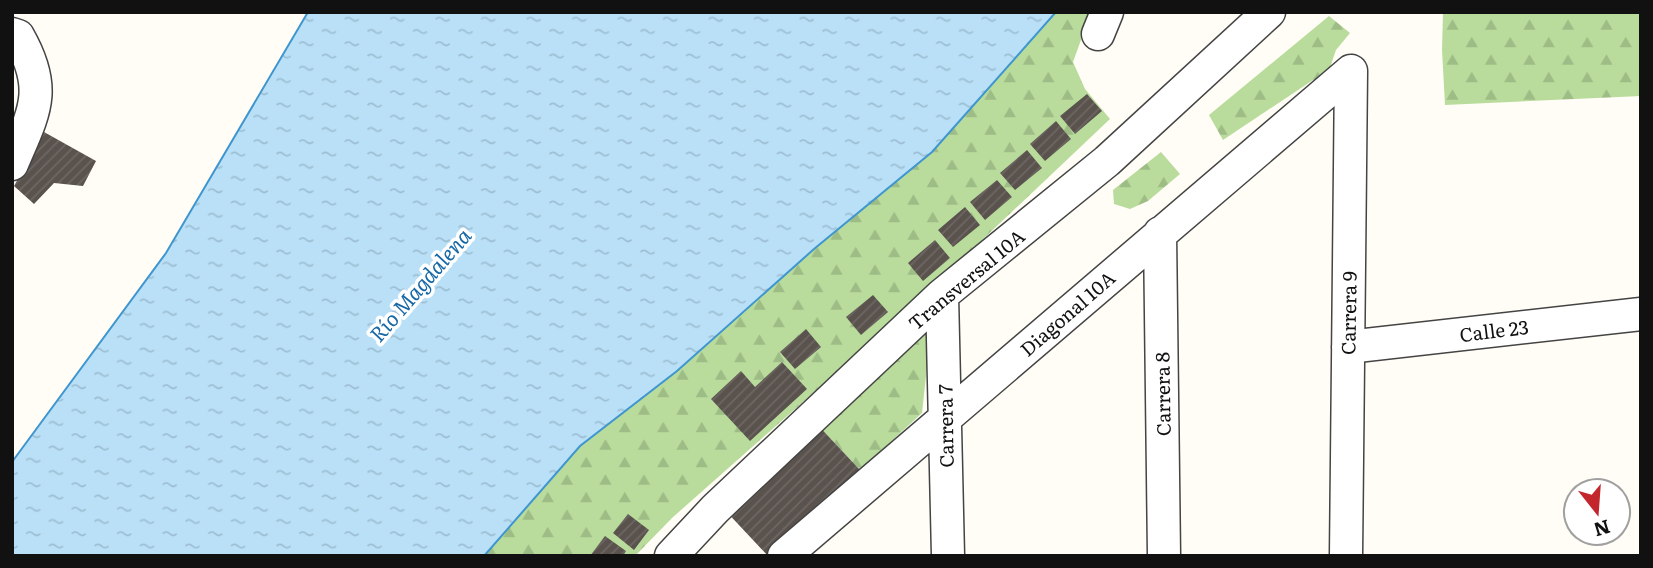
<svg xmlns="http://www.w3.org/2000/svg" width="1653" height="568" viewBox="0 0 1653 568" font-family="Literata,serif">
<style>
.forest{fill:url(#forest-firs)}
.water{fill:url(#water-ripples);stroke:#3f96cf;stroke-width:2}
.building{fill:url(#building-hatch)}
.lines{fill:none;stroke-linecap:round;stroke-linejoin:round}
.street-casing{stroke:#444;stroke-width:35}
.street{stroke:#fff;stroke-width:32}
.labels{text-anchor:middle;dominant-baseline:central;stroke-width:7;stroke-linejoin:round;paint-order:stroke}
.street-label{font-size:19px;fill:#111;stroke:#fff}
.water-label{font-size:21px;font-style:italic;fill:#1768a6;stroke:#fff}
</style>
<defs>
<pattern id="forest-firs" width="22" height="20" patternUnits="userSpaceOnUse" patternTransform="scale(1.75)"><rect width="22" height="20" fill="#b9dc9c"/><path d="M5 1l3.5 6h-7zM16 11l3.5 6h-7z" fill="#9ebc85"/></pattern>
<pattern id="water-ripples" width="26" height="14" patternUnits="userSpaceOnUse" patternTransform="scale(1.75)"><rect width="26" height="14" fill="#b9e0f7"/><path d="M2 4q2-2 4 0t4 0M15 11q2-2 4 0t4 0" fill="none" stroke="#9ebfd3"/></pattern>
<pattern id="building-hatch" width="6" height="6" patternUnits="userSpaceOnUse" patternTransform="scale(1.75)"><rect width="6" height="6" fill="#5a524d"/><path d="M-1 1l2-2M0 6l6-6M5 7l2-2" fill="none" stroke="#6d6662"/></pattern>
</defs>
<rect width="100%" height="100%" fill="#fffdf5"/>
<!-- forest -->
<path class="forest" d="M1056,12H1091L1073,62L1085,89L1110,119L926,293L672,518L635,556H484L580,446L677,371L814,249L932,152Z
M1443,12H1641V96L1445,105L1442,50Z
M1329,16L1350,33L1336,50L1327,76L1313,80L1223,140L1209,115Z
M1161,152L1180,174L1148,201L1130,209L1114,204L1113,190Z
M933,311L922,413L860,470L815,422Z"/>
<!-- water -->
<path class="water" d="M308,12H1056L932,152L814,249L677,371L580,446L484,556H12V462L166,253Z"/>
<!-- building -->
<path class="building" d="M1087,94L1102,111L1075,134L1060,116Z
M1056,121L1071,139L1045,161L1030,144Z
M44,132L96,161L83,186L54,183L34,204L14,186Z
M1027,150L1042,168L1015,190L1000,173Z
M997,180L1012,197L985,220L970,202Z
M965,207L980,225L953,247L938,230Z
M935,240L950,258L923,281L908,263Z
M873,295L888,312L861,335L846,317Z
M806,329L821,347L795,369L780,352Z
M782,362L807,389L750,441L711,399L741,371L755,387Z
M815,422L860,470L768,556L723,508Z
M628,514L649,530L634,550L613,533Z
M605,536L626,551L623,556H590Z"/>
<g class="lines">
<defs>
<path id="street" d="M12,34L18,36C49,90 34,112 12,164
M1098,34L1107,12
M1160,233L1164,556
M942,295L948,556
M1348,347L1641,314
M671,556L715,509L942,295L1107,161L1269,12
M784,556L1351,71
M1346,556L1351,71"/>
</defs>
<!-- street casing -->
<use href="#street" class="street-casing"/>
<!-- street -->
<use href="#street" class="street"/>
</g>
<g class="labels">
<!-- street labels -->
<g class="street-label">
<text transform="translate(966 279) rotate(-40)">Transversal 10A</text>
<text transform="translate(1067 313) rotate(-41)">Diagonal 10A</text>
<text transform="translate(1348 313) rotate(-89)">Carrera 9</text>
<text transform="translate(1494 330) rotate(-7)">Calle 23</text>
<text transform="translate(1162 394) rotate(-91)">Carrera 8</text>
<text transform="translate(945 426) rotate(-91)">Carrera 7</text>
</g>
<!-- water labels -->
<g class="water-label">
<text transform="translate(419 284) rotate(-49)">Río Magdalena</text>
</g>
</g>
<!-- border -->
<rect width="1653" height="568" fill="none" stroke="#111111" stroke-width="28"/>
<!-- north arrow -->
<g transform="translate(1597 512) rotate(163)"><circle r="33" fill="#ffffff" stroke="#a0a0a0" stroke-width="2"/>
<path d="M0-5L12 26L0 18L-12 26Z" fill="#c4262e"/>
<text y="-10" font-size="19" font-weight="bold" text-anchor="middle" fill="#111111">N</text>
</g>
</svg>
